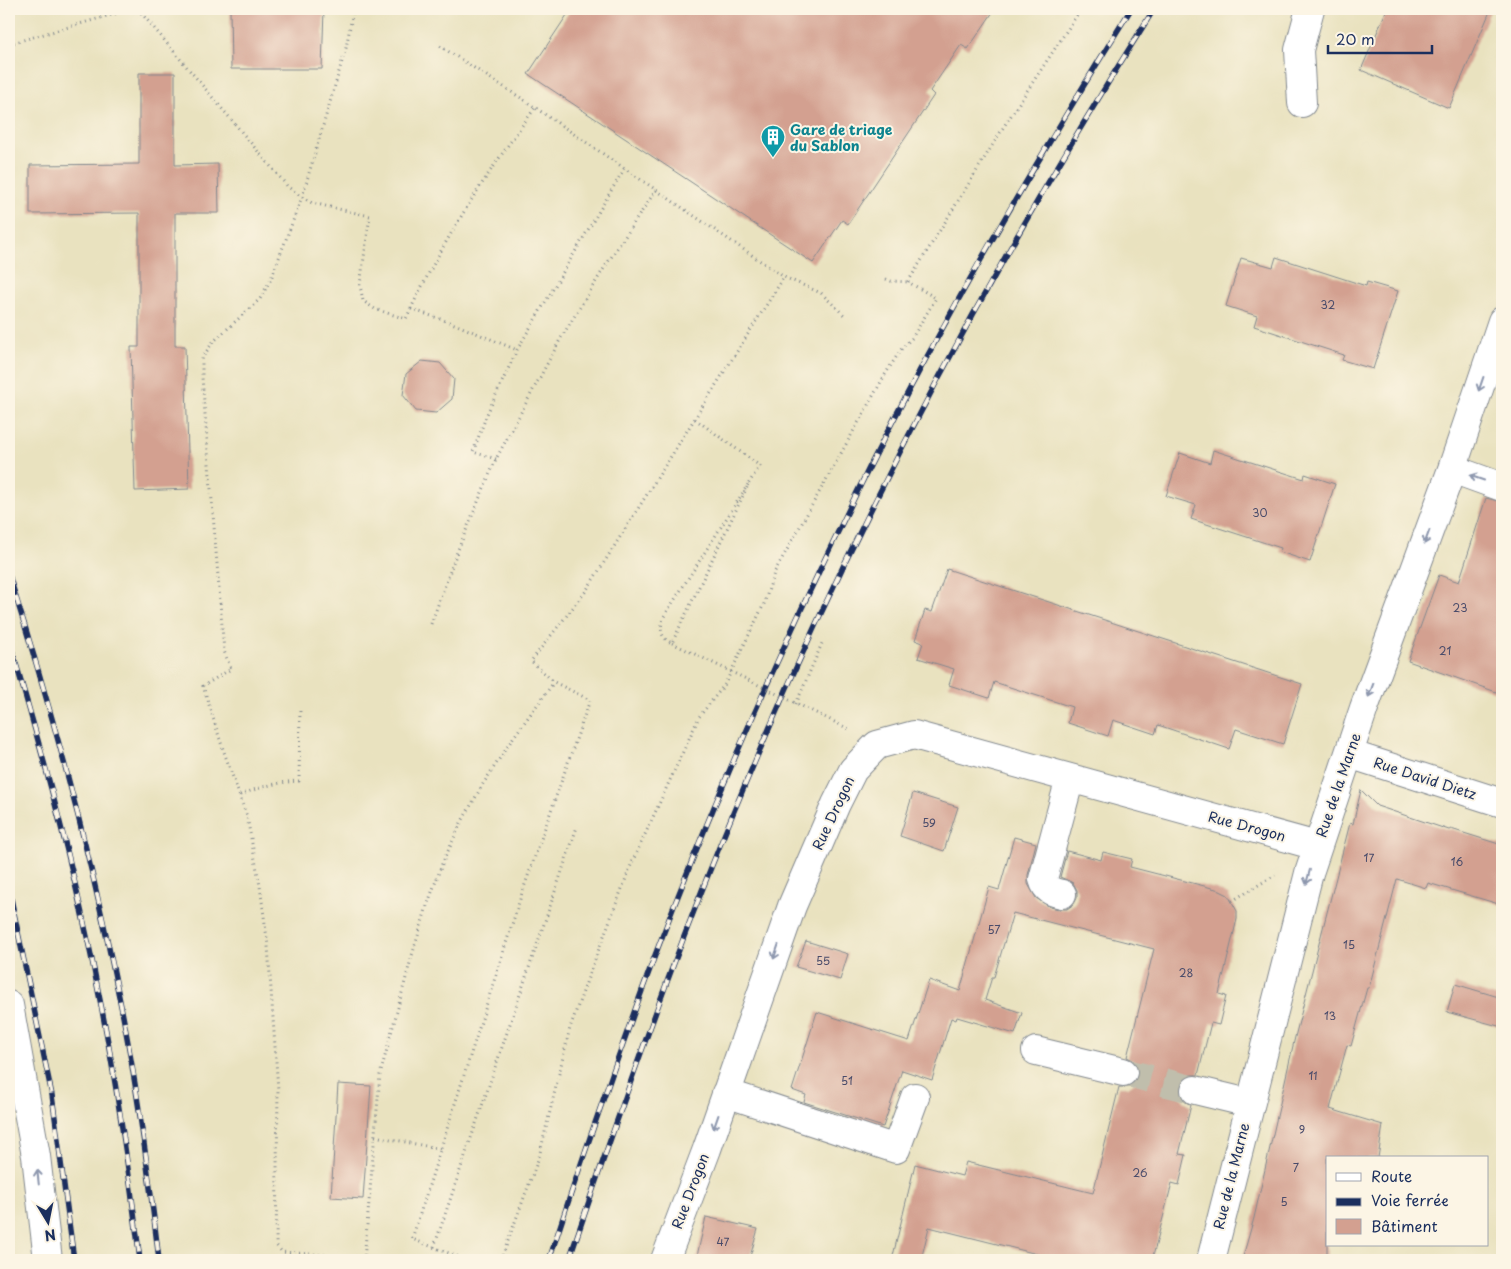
<svg xmlns="http://www.w3.org/2000/svg" width="1511" height="1269" viewBox="0 0 1511 1269" font-family="'Playpen Sans',sans-serif">
<style>
.building{fill:#d3a090}
.lines{fill:none;stroke-linecap:round;stroke-linejoin:round}
.minor-tunnel{stroke:#c0beac;stroke-width:28;stroke-dasharray:28 14;stroke-linecap:butt}
.minor-casing{stroke:#82888e;stroke-width:30}
.path{stroke:#82888e;stroke-width:3;stroke-dasharray:1 4;stroke-linecap:butt}
.minor{stroke:#fff;stroke-width:28}
.rail-casing{stroke:#1b2f5e;stroke-width:5.5}
.rail{stroke:#fcf5e5;stroke-width:4;stroke-dasharray:11;stroke-linecap:butt}
.path-bridge{stroke:#82888e;stroke-width:3;stroke-dasharray:1 4;stroke-linecap:butt}
.oneway{stroke:#8d97ae}
.labels{text-anchor:middle;dominant-baseline:central;stroke-width:4;stroke-linejoin:round;paint-order:stroke}
.number-label{font-size:11px;fill:#494b6a}
.culture-label{font-size:14px;font-weight:bold;fill:#0d838f;stroke:#fcf5e5;text-anchor:start}
.street-label{font-size:14px;fill:#1b2f5e;stroke:#fcf5e5}
</style>
<rect width="100%" height="100%" fill="#fcf5e5"/>
<filter id="ink" filterUnits="userSpaceOnUse"><feTurbulence type="fractalNoise" baseFrequency=".02" numOctaves="2"/><feDisplacementMap in="SourceGraphic" scale="10" xChannelSelector="R" yChannelSelector="G"/><feConvolveMatrix kernelMatrix="1 2 1 2 8 2 1 2 1" color-interpolation-filters="sRGB"/></filter>
<filter id="wash" filterUnits="userSpaceOnUse"><feTurbulence type="fractalNoise" baseFrequency=".0096" numOctaves="4" result="noise"/><feDisplacementMap in="SourceGraphic" scale="20" xChannelSelector="R" yChannelSelector="G"/><feGaussianBlur stdDeviation="1.12" result="paint"/><feColorMatrix in="noise" values="0 0 0 0 0 0 0 0 0 0 0 0 0 0 0 0 0 1.4 0 .05"/><feComposite in="paint" operator="in"/></filter>
<g filter="url(#wash)">
<rect width="100%" height="100%" fill="#e9e2bf"/>
<g id="blocks">
<!-- building -->
<path class="building" d="M230,9H324L322,69H231Z
M571,9H995L968,49L961,45L930,91L934,95L848,224L842,220L813,263L528,74Z
M1387,9H1491L1449,108L1361,70Z
M139,73H175V165L218,164L219,213H175V346H185L189,489L135,491L131,347H139V213L30,214V165L139,164Z
M1276,257L1366,286L1367,282L1398,291L1373,369L1342,360L1344,355L1254,326L1257,316L1226,306L1241,258L1273,267Z
M422,361L440,363L454,379L452,399L436,413L416,411L403,395L406,374Z
M1213,450L1304,479L1305,474L1335,484L1310,562L1280,552L1281,548L1191,519L1196,505L1166,496L1180,453L1210,463Z
M1486,498L1502,502V694L1408,661L1439,575L1459,582Z
M947,569L1302,684L1283,744L1236,729L1229,749L1158,725L1155,734L1113,720L1108,736L1068,723L1072,707L994,682L989,698L949,685L954,669L918,658L923,643L915,640L925,610L932,612Z
M1361,790L1377,806L1449,830L1451,829L1502,845V905L1428,883L1426,888L1397,879L1369,988H1367L1351,1046L1347,1045L1330,1109L1383,1125L1378,1158H1327V1260H1242L1254,1218L1295,1037L1350,823L1353,824Z
M913,793L958,807L944,851L900,836Z
M1014,837L1036,843L1028,875V884L1036,898L1050,907L1059,909H1067L1074,904L1077,898V890L1073,883L1060,877L1067,851L1101,860L1103,852L1132,859L1130,867L1216,889L1228,895L1237,911V919L1219,994L1226,996L1219,1025L1211,1023L1198,1075H1190L1184,1079L1180,1086V1095L1184,1101L1191,1105L1179,1154L1186,1155L1179,1185L1172,1183L1152,1260H1061L929,1227L921,1260H892L915,1164L962,1176L966,1162L1093,1193L1119,1087H1128L1135,1082L1138,1076V1067L1133,1060L1127,1057L1154,949L1013,913L994,977H992L985,1000L1022,1013L1015,1034L957,1017L956,1020L951,1018L932,1080L902,1070L883,1127L804,1102L806,1095L792,1090L817,1012L909,1041L929,980L960,991L989,887L999,890Z
M806,941L848,954L840,980L796,967Z
M1455,984L1502,998V1027L1447,1012Z
M338,1084L371,1086L363,1199L331,1197Z
M706,1217L758,1229L749,1260H696Z"/>
</g>
</g>
<g filter="url(#ink)">
<use href="#blocks" fill-opacity="0" stroke="#82888e" stroke-width="1"/>
<g class="lines">
<!-- minor-tunnel -->
<path class="minor-tunnel" d="M1123,1072L1195,1090"/>
<defs>
<path id="minor" d="M1302,103L1299,50L1310,9
M1452,469L1502,487
M1349,754L1502,803
M1062,894C1052,892 1046,890 1043,879L1070,778
M9,1005L36,1156L48,1260
M1036,1051L1123,1072
M1195,1090L1249,1103
M726,1093L896,1149L915,1097
M665,1260L707,1149L792,906L836,804L853,770L877,745L914,735L1317,846
M1211,1260L1309,873L1364,708L1452,469L1502,321"/>
</defs>
<!-- minor casing -->
<use href="#minor" class="minor-casing"/>
<!-- path -->
<path class="path" d="M138,9L288,187L302,197L312,203L370,216L360,285L363,301L375,309L406,319C442,242 484,177 535,108
M351,9L353,11L346,48L302,197L271,279L260,299L213,342L202,358V377L224,651L231,669L203,686L223,749L247,817L260,886L268,946L278,1090L276,1245L282,1252L365,1258
M9,44L132,9
M440,46L521,98L784,277L821,293L844,315
M886,279L891,281L908,282
M411,309L452,323L517,350
M695,419L760,466L749,483L672,643C660,638 660,629 663,618L749,483
M496,459L473,452L487,414L517,350L624,169
M431,624L457,552L496,459L561,338L608,262L656,190
M796,704L823,641
M240,795C260,787 278,782 299,781L300,708
M1232,901L1275,875
M375,1136L441,1149
M434,1247L577,827
M364,1260L380,1075L411,959L427,906L442,864L461,823L483,784L513,738L554,682
M467,1260L412,1239L522,893L590,700L554,682L531,661L586,591L784,277
M501,1260L539,1157L570,1028L586,983L631,865L699,717L725,684L764,604L774,573L886,373L902,348L912,338L936,298L908,282L1008,120L1081,9"/>
<!-- minor -->
<use href="#minor" class="minor"/>
<defs>
<path id="rail" d="M9,575C54,716 92,860 121,1006C138,1090 149,1175 159,1260
M9,640C44,757 76,875 99,995C117,1083 129,1171 140,1260
M9,889L52,1095L74,1260
M549,1260C582,1159 617,1058 654,958C717,791 790,628 869,468C948,310 1038,158 1131,9
M569,1260C627,1089 687,918 759,752C869,494 1004,246 1154,9"/>
</defs>
<!-- rail casing -->
<use href="#rail" class="rail-casing"/>
<!-- rail -->
<use href="#rail" class="rail"/>
<!-- path-bridge -->
<path class="path-bridge" d="M672,643L849,729"/>
</g>
<!-- one-way arrows -->
<defs><path id="oneway-shaft" d="M-6 0H5M1.5-3L5.5 0L1.5 3" fill="none" stroke-width="1.6" stroke-linecap="round" stroke-linejoin="round" transform="scale(1.25)"/></defs>
<g class="oneway">
<use href="#oneway-shaft" transform="translate(1481 384) rotate(109)"/>
<use href="#oneway-shaft" transform="translate(1477 478) rotate(-161)"/>
<use href="#oneway-shaft" transform="translate(1427 537) rotate(110)"/>
<use href="#oneway-shaft" transform="translate(1371 690) rotate(110)"/>
<use href="#oneway-shaft" transform="translate(1308 877) rotate(105)"/>
<use href="#oneway-shaft" transform="translate(776 952) rotate(109)"/>
<use href="#oneway-shaft" transform="translate(716 1122) rotate(109)"/>
<use href="#oneway-shaft" transform="translate(38 1177) rotate(-96)"/>
</g>
</g>
<!-- icons -->
<defs>
<symbol id="building-pin" viewBox="-11 -11 22 30"><path d="M0 17L-7.5 6A9.5 9.5 0 1 1 7.5 6Z" fill="#0f9aa8" stroke="#fcf5e5"/><path d="M-4-6H4V6H1V3H-1V6H-4ZM-2.5-4.3h1.7v1.8h-1.7ZM.8-4.3h1.7v1.8H.8ZM-2.5-1h1.7V.8h-1.7ZM.8-1h1.7V.8H.8Z" fill="#fff"/></symbol>
</defs>
<g fill-rule="evenodd">
<use href="#building-pin" x="759" y="123" width="28" height="38"/>
</g>
<g class="labels">
<!-- number labels -->
<g class="number-label">
<text x="1328" y="304">32</text>
<text x="1260" y="512">30</text>
<text x="1460" y="607">23</text>
<text x="1445" y="650">21</text>
<text x="929" y="822">59</text>
<text x="1369" y="857">17</text>
<text x="1457" y="861">16</text>
<text x="994" y="929">57</text>
<text x="1349" y="944">15</text>
<text x="823" y="960">55</text>
<text x="1186" y="972">28</text>
<text x="1330" y="1015">13</text>
<text x="1313" y="1075">11</text>
<text x="847" y="1080">51</text>
<text x="1302" y="1129">9</text>
<text x="1296" y="1167">7</text>
<text x="1140" y="1172">26</text>
<text x="1284" y="1201">5</text>
<text x="723" y="1241">47</text>
</g>
<!-- culture labels -->
<g class="culture-label">
<text x="790" y="129">Gare de triage<tspan x="790" dy="16">du Sablon</tspan></text>
</g>
<!-- street labels -->
<g class="street-label">
<text transform="translate(1425 778) rotate(18)">Rue David Dietz</text>
<text transform="translate(1338 785) rotate(-71)">Rue de la Marne</text>
<text transform="translate(833 813) rotate(-65)">Rue Drogon</text>
<text transform="translate(1247 826) rotate(15)">Rue Drogon</text>
<text transform="translate(1231 1176) rotate(-76)">Rue de la Marne</text>
<text transform="translate(690 1191) rotate(-69)">Rue Drogon</text>
</g>
</g>
<!-- margin -->
<rect width="1511" height="1269" fill="none" stroke="#fcf5e5" stroke-width="30"/>
<!-- legend -->
<rect x="1326" y="1156" width="162" height="90" fill="#fcf5e5" stroke="#a2a6af"/>
<rect x="1336" y="1173" width="25" height="8" fill="#ffffff" stroke="#a2a6af"/>
<text x="1371" y="1182" font-size="15" fill="#1b2f5e">Route</text>
<rect x="1336" y="1198" width="25" height="8" fill="#1b2f5e" stroke="#a2a6af"/>
<text x="1371" y="1206" font-size="15" fill="#1b2f5e">Voie ferrée</text>
<rect x="1336" y="1219" width="25" height="15" fill="#d3a090" stroke="#a2a6af"/>
<text x="1371" y="1232" font-size="15" fill="#1b2f5e">Bâtiment</text>
<!-- north arrow -->
<g transform="translate(48 1222) rotate(170)" stroke="#fcf5e5" stroke-width="4" paint-order="stroke">
<path d="M0-4L9 19L0 12L-9 19Z" fill="#1b2f5e"/>
<text y="-8" font-size="14" font-weight="bold" text-anchor="middle" fill="#1b2f5e">N</text>
</g>
<!-- scale -->
<path d="M1328 45v8h104v-8" fill="none" stroke="#1b2f5e" stroke-width="2.5"/>
<text x="1336" y="45" font-size="15" fill="#1b2f5e" stroke="#fcf5e5" stroke-width="4" paint-order="stroke">20 m</text>
</svg>
